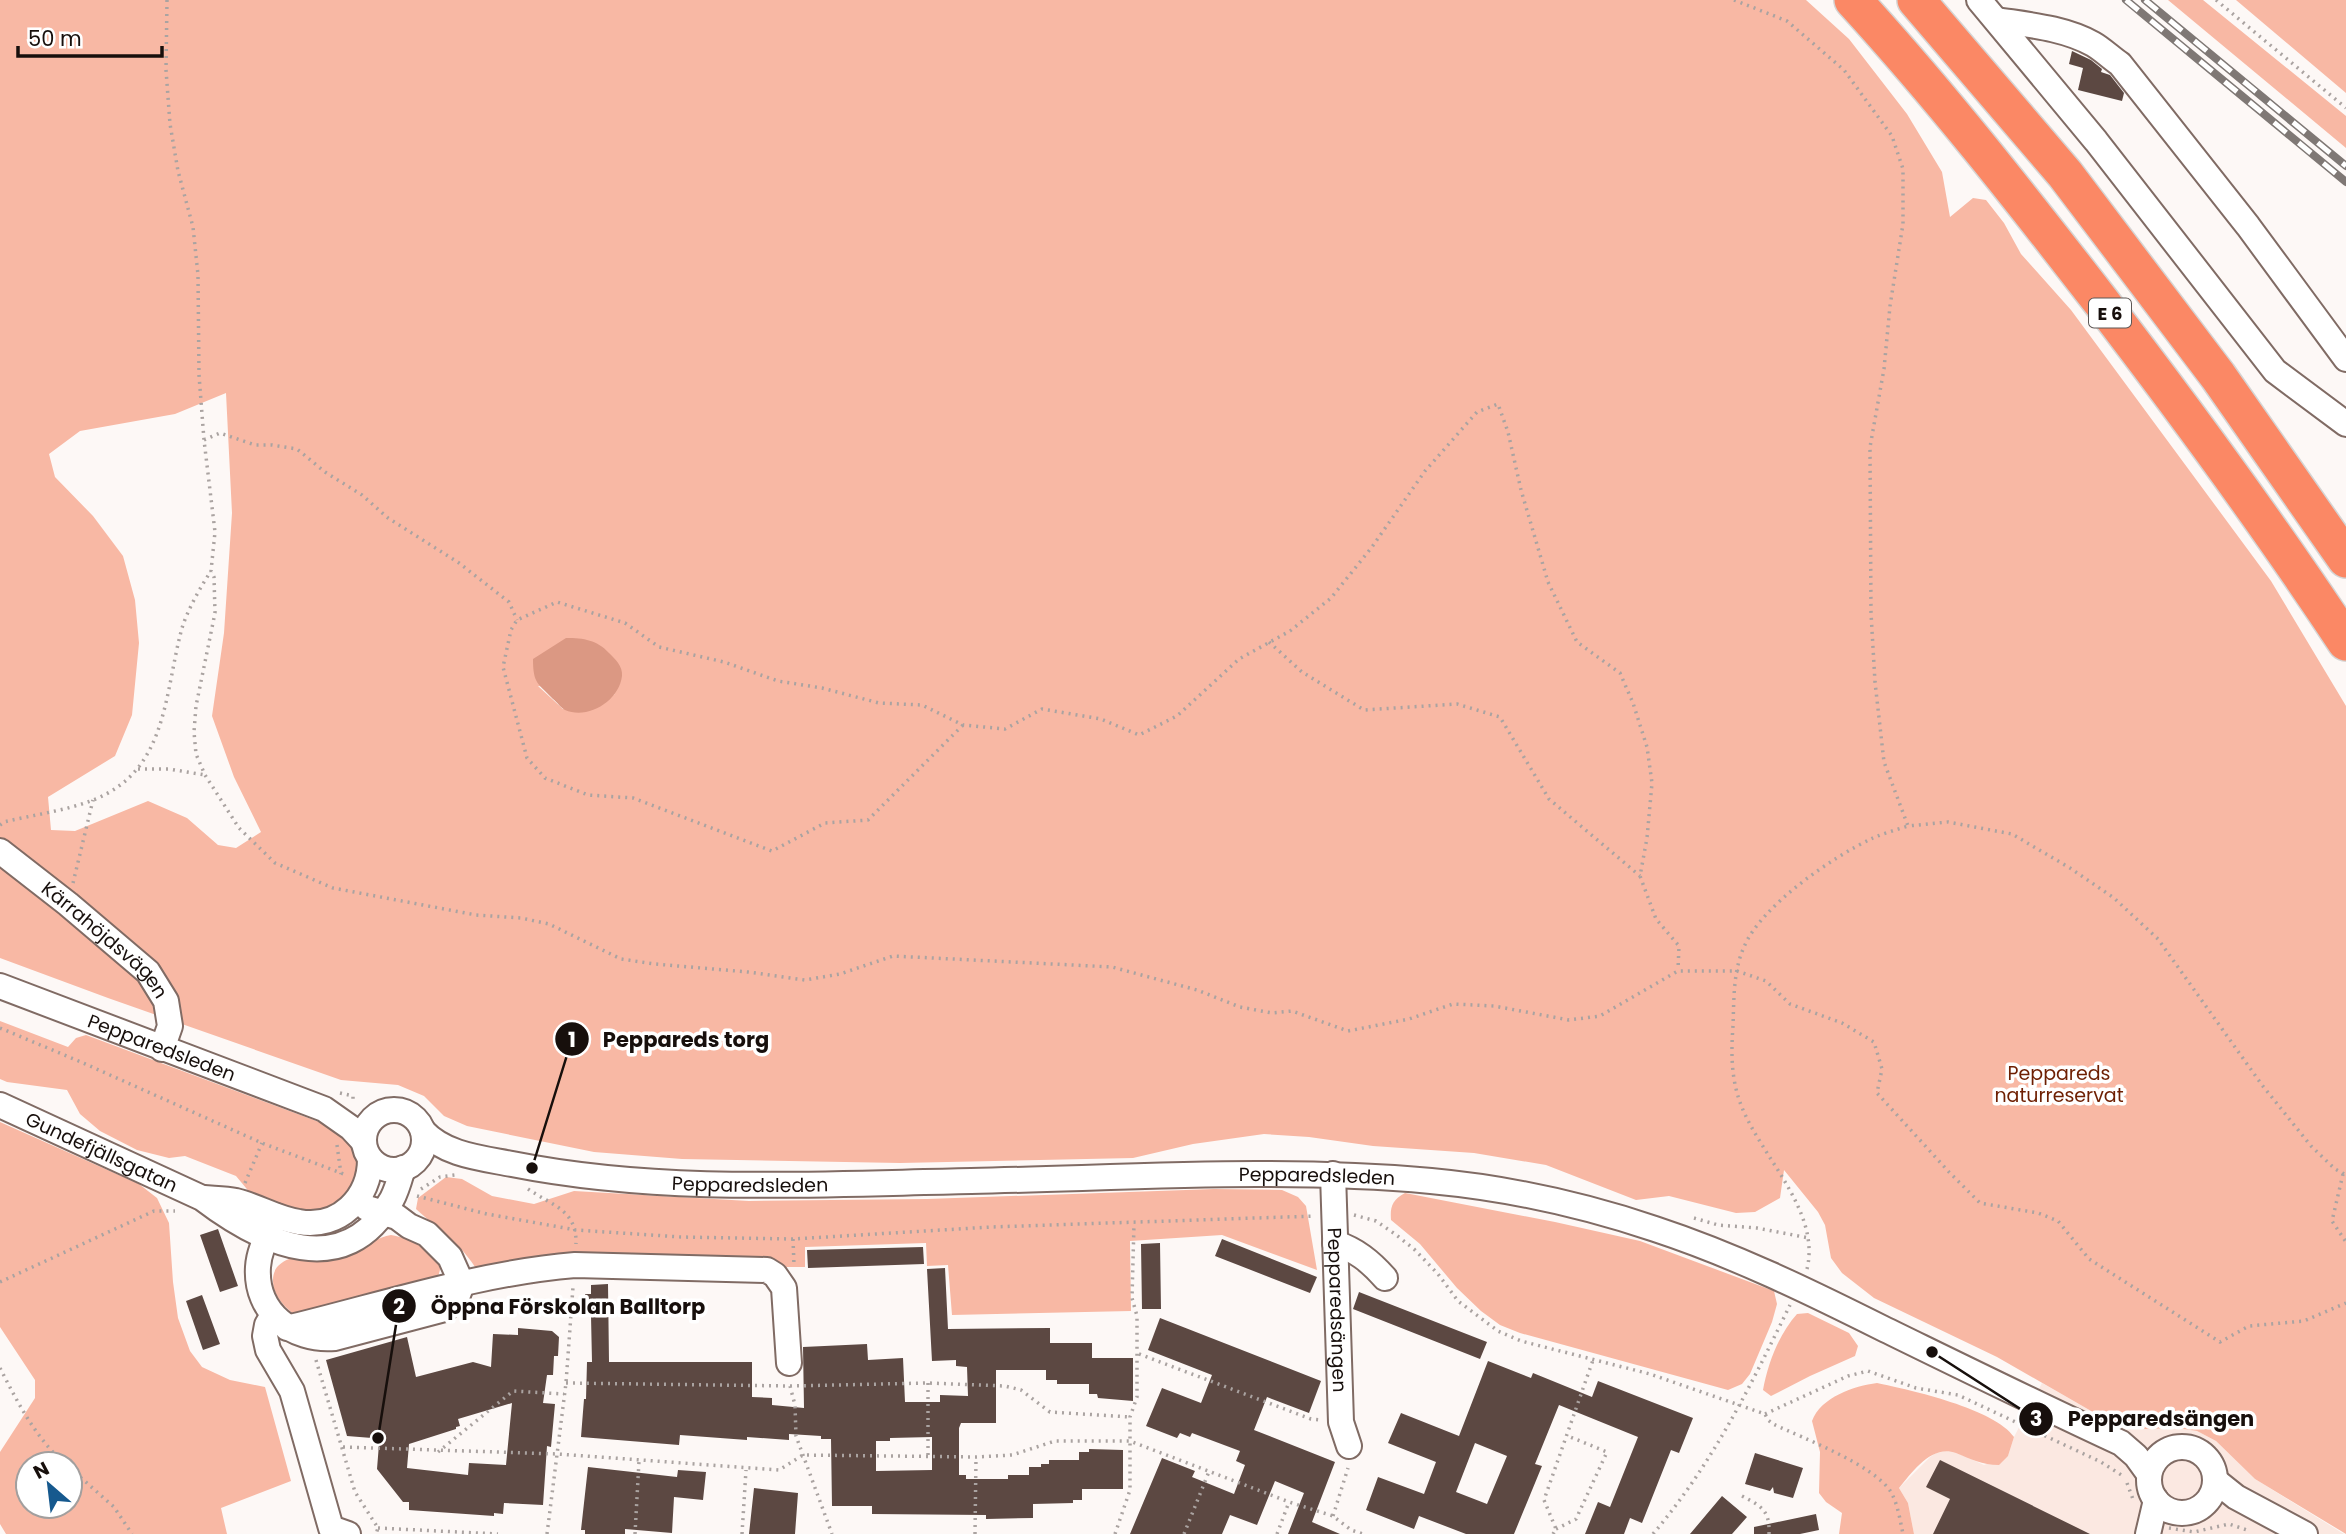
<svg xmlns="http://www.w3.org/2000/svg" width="2346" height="1534" viewBox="0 0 2346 1534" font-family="Poppins,sans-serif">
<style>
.built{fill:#fbe8e1}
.green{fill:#f8b8a4;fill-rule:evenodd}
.water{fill:#db9883}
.building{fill:#5c4842;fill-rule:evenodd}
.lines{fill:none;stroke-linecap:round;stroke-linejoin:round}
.minor-casing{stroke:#806b64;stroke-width:28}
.highway-casing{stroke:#d5d4d3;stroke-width:40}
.path{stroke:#aaa3a1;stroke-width:3.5;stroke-dasharray:2 5;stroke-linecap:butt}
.minor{stroke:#fff;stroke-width:24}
.highway{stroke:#fb8865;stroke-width:37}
.rail-casing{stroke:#7f7875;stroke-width:8}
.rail{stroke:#fff;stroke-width:5;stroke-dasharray:16;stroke-linecap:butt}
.labels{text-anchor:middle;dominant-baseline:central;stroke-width:7;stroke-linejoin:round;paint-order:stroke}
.shield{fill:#fff;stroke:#5d5755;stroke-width:2}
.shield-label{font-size:18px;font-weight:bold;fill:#170f0c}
.street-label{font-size:19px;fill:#170f0c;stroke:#fff}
.park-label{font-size:19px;fill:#6e1f02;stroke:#fff}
.leader{fill:none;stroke:#170f0c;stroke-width:2.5}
.callout-dot{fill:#170f0c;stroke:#fff;stroke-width:2.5}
.mark-label{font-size:21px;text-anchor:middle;font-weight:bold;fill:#fff}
.callout-label{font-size:21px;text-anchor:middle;font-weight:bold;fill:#170f0c;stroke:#fff;stroke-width:7;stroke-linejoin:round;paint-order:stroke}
</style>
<rect width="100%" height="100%" fill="#fdf8f6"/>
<!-- built -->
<path class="built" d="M2042,1383L2105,1419L2144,1429L2177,1428L2197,1431L2216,1441L2255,1479L2344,1534H1914L1908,1503L1899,1488L1930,1457L1941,1450L1953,1451L1984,1465L2008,1456L2014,1437Z"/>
<!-- green -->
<path class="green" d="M0,0H1806L1849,39L1907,114L1942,172L1950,217L1973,198L1986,200L2004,223L2021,254L2071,310L2271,581L2346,706V1534L2255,1479L2216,1441L2197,1431L2177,1428L2145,1429L2105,1419L1997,1357L1874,1298L1842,1273L1831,1258L1825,1225L1818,1212L1784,1170L1780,1198L1755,1212L1736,1213L1669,1196L1636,1200L1546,1165L1474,1153L1373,1146L1309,1137L1264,1134L1193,1144L1133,1158L900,1163L682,1159L594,1152L467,1126L444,1116L424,1096L398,1085L341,1080L108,998L0,958ZM226,393L232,513L224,633L212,716L234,777L261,832L236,848L218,845L187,818L148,801L75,831L51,830L48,797L115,756L132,715L139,643L135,600L123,556L93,516L55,477L49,454L80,431L175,414ZM538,686L615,694L563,709Z
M2168,0H2203L2346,116V148Z
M2236,0H2346V93Z
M0,1021L68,1047L76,1038L86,1035L338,1129C362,1151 359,1157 357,1188L338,1206L314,1212L282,1206L251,1194L236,1176L185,1156L169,1158L137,1150L100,1131L80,1114L67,1090L7,1082L0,1079Z
M0,1122L139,1184L157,1198L169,1223L173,1282L178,1318L190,1351L202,1367L230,1380L265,1387L291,1481L221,1508L227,1534H6L0,1524V1452L35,1398V1380L0,1327ZM28,1464H70V1506H28Z
M446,1177L462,1179L492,1196L534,1204L574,1191L749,1201L927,1199L1214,1189L1282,1190L1298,1197L1306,1206L1317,1270L1222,1235L1130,1241L1131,1311L952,1315L948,1265L927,1266L926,1243L805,1247V1267H786L773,1258L598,1255L479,1273C461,1243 440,1231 416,1209L418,1198Z
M1405,1193L1555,1222L1640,1241L1774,1291L1777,1304L1772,1322L1750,1374L1742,1384L1728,1390L1520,1333L1500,1325L1481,1311L1457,1288L1420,1244L1391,1220C1390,1207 1392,1200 1405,1193Z
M391,1235C412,1239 431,1246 441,1266L438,1277L309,1313H292C282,1304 273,1295 273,1281C272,1246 335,1257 357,1249C369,1245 378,1237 391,1235Z
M1808,1313L1849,1333L1858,1346L1855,1356L1810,1376L1771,1396L1763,1390C1768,1363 1779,1334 1797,1314Z
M1877,1383C1911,1390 1995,1409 2014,1437L2008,1456L1999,1465C1982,1465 1971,1459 1956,1453C1932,1444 1913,1471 1899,1488L1908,1503L1914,1534H1839L1842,1513L1826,1502L1819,1493L1820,1452L1812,1421C1821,1397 1854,1386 1877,1383Z"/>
<!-- water -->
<path class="water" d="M566,638C584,638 597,640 609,653C615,659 623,666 622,676C619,701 588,720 565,710C561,708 557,702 553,699C538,683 533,684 533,659Z"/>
<!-- building -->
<path class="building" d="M2072,51L2091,60L2102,69L2101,72L2110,75L2124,93L2122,101L2078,90L2083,68L2069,64Z
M218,1229L238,1286L220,1292L200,1235Z
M1222,1239L1317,1277L1310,1293L1215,1256Z
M1160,1243L1161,1309H1142L1141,1244Z
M923,1247L924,1264L808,1268L807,1250Z
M945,1268L948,1329L1050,1328V1343H1092V1358H1133V1401L1098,1398L1097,1394H1089V1384H1057V1380H1046V1370H996V1423H961L959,1428V1475H966V1479H1008V1475H1029V1467H1041V1464H1049V1460H1079V1452H1089V1449L1123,1450V1489H1082V1500H1073V1503L1033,1504V1518L986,1519V1515L872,1514V1506H832L831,1439H821V1436L789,1434V1440L747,1437V1440L680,1435L679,1445L581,1437L584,1399H586L587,1362H592L591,1316H586L585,1294H591V1285L608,1284L609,1362H752V1397L772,1398V1405L804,1408L803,1347L867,1344L868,1360L903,1358L905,1402H940V1395L968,1396L967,1367L956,1366V1360L932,1361L927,1269ZM932,1437V1470L876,1471V1441H890V1438Z
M1359,1292L1487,1342L1480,1359L1353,1309Z
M202,1295L220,1344L203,1350L186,1301Z
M1160,1318L1321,1381L1309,1413L1267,1397L1254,1430L1335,1462L1312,1522L1340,1534H1288L1304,1493L1275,1481L1257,1525L1230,1515L1222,1534H1130L1162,1458L1195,1471L1192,1477L1234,1494L1245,1465L1236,1461L1240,1451L1192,1433L1190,1437L1180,1433L1177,1438L1146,1426L1162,1388L1201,1403L1212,1375L1148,1350Z
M518,1328L552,1331L559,1337L558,1356H554L553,1375H547L543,1403L555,1404L551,1447L547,1446L543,1505L504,1503L503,1514L494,1513V1516L409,1510V1502H403L377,1469L379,1444L372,1443V1438L347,1436L326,1360L407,1337L416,1377L473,1362L491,1367L493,1334L518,1335ZM512,1403L506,1465L469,1463L468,1475L407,1468L409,1444L456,1429V1427L460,1426L458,1419Z
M1488,1361L1531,1378L1533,1373L1592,1397L1598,1381L1693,1418L1679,1453L1671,1450L1642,1523L1630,1518L1624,1534H1585L1598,1502L1610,1507L1638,1437L1559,1405L1535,1464L1542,1466L1514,1534H1466L1419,1516L1414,1529L1366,1510L1378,1477L1424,1494L1436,1462L1388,1443L1401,1413L1459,1436ZM1475,1443L1507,1456L1487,1504L1456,1492Z
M1755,1453L1803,1468L1793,1498L1774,1493L1773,1487L1770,1491L1745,1484Z
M1940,1460L2090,1534H1933L1950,1499L1926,1487Z
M588,1467L677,1477L678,1470L706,1472L703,1500L674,1497L672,1533L625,1529V1534H585V1530H581Z
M754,1488L798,1493L795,1534H749Z
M1722,1496L1747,1517L1732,1534H1690Z
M1816,1514L1819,1530L1800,1534H1754V1527Z"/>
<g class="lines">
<defs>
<g id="minor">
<path d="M1979,0L2096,141L2275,371L2346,424"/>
<path d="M1997,20C2029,25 2064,28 2093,44C2102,49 2111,58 2120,64L2248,226L2346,359"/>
<path id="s1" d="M0,851L68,904L148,972L166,1001L170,1026L162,1049"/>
<path id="s2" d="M0,986L324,1109L351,1128L364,1142"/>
<path id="s3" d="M0,1105L202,1198C261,1243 345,1284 392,1199C397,1190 400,1178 403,1168"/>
<circle cx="394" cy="1140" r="30"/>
<path id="s4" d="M423,1131C445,1155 481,1158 512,1164C663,1194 818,1184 971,1181C1124,1178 1278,1167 1431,1181C1506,1188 1584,1205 1655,1229C1734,1255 1808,1291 1882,1328C1962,1367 2041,1406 2121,1443L2136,1456L2149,1474"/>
<path id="s5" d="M1333,1174L1341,1422L1349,1446"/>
<path d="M203,1198C214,1199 225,1199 236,1201C257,1206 277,1219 299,1222C339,1229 370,1198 370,1159"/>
<path d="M367,1208L397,1217L409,1226L427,1234L450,1257L462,1284"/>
<path d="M276,1216C269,1233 259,1249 258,1267C255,1312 293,1342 335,1338L445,1309L456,1300L462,1284"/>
<path d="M1335,1243C1356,1250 1370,1261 1385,1278"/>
<path d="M273,1315L267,1325L265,1336L268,1350L292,1391L331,1528L348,1534"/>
<path d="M287,1328C382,1305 478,1273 575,1265L767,1270L775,1275L784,1288L789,1363"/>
<circle cx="2182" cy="1480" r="33"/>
<path d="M2216,1481L2236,1497L2305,1534"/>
<path d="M2148,1534L2156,1500"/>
</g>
<path id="highway" d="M1853,0C1940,95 2020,197 2099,299C2185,411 2268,524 2346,642
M1916,0L2065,174L2218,376L2346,559"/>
</defs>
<!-- minor casing -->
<use href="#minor" class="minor-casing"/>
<!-- highway casing -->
<use href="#highway" class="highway-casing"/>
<!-- path -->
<path class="path" d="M167,0L166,70L170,124L178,171L193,227L198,275L199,375L204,440L215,532L211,571L214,577L215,613L196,706L194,732L196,754L205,775L239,828L275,863L333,888L476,915L521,918L549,924L621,959L655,964L748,972L805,980L840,974L893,956L1112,967L1197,990L1240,1007L1272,1013L1292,1011L1348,1031L1409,1019L1453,1004L1494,1006L1569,1020L1600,1016L1678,971H1737L1766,981L1790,1004L1842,1023L1874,1042L1882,1069L1877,1093L1949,1172L1980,1203L2038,1213L2058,1221L2089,1259L2220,1342L2249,1326L2304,1321L2346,1303
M1734,0L1787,21L1844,70L1892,136L1903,169V224L1890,306L1884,369L1870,447L1871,613L1875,682L1884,762L1908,826L1948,822L2012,834L2070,868L2114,898L2158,939L2262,1085L2311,1146L2335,1169L2346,1175
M2216,0L2346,108
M204,440L220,433L255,445H272L297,449L325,472L362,495L388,518L459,563L509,602L517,620
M1269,642L1302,672L1364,710L1457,704L1500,717L1549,799L1640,876
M963,725L868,820L825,823L772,851L633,798L588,795L545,778L527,758L503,667L511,630L517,620L557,602L625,623L659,647L724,662L778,681L822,688L879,703L922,705L963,725L1005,729L1042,709L1101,719L1139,735L1177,716L1239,659L1290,631L1331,598L1372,547L1425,471L1477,412L1498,404L1508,432L1521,490L1548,582L1577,642L1620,673L1633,703L1647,747L1652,783L1647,838L1640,876L1656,919L1679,946L1678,970
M138,769H169L205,775
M0,825L4,822C32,815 65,811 93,800C168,771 164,694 182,628C188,609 200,588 211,571
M73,883L93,800
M0,1028L81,1062L262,1143L346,1175
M340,1093L353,1096V1103
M337,1145L341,1174
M2343,1174L2332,1221L2346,1242
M245,1183L262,1143
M421,1189L440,1177L455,1175
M528,1189C553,1206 577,1210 576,1244
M417,1196L487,1214L576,1230L681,1237L793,1239L991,1227L1315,1216
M1354,1215L1376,1221L1395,1234L1414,1249L1438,1274L1458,1301L1498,1331L1521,1341L1650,1374L1765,1414L1768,1420L1773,1424C1803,1438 1874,1465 1891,1492C1898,1505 1900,1520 1903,1534
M1694,1218L1718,1225L1757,1228L1809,1238
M793,1239L794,1265
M1807,1269C1821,1211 1761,1157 1741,1105C1731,1079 1731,1053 1733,1026C1734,1000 1733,971 1744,947C1761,906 1832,857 1873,838C1884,833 1896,830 1908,826
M0,1282L154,1211H175
M472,1313L506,1308L571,1315
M1139,1354L1311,1419L1321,1420
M316,1360L355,1492L378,1528L376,1534
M0,1368C18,1403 35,1437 65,1464
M566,1383L790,1386L795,1405L796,1436L832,1534
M928,1383V1457
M790,1386L928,1383L1005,1386L1021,1390L1050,1412L1130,1417
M1765,1414L1848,1376L1868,1371L1916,1388L1958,1395L2101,1462L2123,1476
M343,1447L558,1454L779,1470L803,1455L976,1457L1012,1455L1055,1441H1130L1289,1502L1333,1516L1351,1530L1363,1534
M438,1452L513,1391L564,1394
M70,1468L114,1507L132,1534
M2127,1483L2134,1502
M1742,1496C1761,1506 1770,1510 1769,1534
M1333,1516L1348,1468
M378,1528L498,1534
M2169,1528L2194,1532L2229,1524L2250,1531
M1556,1529L1576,1519L1607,1452L1568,1436
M547,1534L566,1383L573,1287
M635,1534L639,1461
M742,1534L746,1470
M975,1534L976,1457
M1115,1534L1130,1490V1417L1137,1397V1316L1132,1298L1134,1224
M1184,1534L1210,1469
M1277,1534L1289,1502
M1553,1534L1556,1529L1544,1500L1593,1360
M1653,1534C1713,1463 1750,1387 1790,1305"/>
<!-- minor -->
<use href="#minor" class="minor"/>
<!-- highway -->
<use href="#highway" class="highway"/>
<defs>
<path id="rail" d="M2126,0L2346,182
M2145,0L2346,166"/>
</defs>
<!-- rail casing -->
<use href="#rail" class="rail-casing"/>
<!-- rail -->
<use href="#rail" class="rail"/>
</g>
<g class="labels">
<!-- shield labels -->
<rect class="shield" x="2089" y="298.5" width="42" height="29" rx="5"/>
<g class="shield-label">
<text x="2110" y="313">E 6</text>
</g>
<!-- street labels -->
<g class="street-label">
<text stroke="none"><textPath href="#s1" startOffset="138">Kärrahöjdsvägen</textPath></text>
<text stroke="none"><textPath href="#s2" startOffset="173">Pepparedsleden</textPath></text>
<text stroke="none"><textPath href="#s3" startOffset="112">Gundefjällsgatan</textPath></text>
<text stroke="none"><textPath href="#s4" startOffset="903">Pepparedsleden</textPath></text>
<text stroke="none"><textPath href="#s4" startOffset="336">Pepparedsleden</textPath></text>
<text stroke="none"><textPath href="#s5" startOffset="136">Pepparedsängen</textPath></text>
</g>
<!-- park labels -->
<g class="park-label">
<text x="2059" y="1073">Peppareds<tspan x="2059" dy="22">naturreservat</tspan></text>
</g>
</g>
<!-- callouts -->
<path class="leader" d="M532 1168L572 1039M378 1438L399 1306M1932 1352L2036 1419"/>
<g class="callout-dot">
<circle cx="532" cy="1168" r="7"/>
<circle cx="378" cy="1438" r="7"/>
<circle cx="1932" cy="1352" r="7"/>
<circle cx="572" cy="1039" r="18"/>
<circle cx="399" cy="1306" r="18"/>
<circle cx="2036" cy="1419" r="18"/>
</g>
<g class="mark-label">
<text x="572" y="1047">1</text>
<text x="399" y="1314">2</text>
<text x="2036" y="1426">3</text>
</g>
<g class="callout-label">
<text x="686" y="1047">Peppareds torg</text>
<text x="568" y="1314">Öppna Förskolan Balltorp</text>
<text x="2161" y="1426">Pepparedsängen</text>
</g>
<!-- north arrow -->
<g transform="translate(49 1485) rotate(332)"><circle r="33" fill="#ffffff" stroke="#a29f9e" stroke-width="2"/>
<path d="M0-5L12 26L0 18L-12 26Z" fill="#16598e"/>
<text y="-10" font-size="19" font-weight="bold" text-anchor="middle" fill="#170f0c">N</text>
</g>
<!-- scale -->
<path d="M18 46v10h144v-10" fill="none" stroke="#170f0c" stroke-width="3.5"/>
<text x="28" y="46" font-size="21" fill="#170f0c" stroke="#ffffff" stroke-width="5" paint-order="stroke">50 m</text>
</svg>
